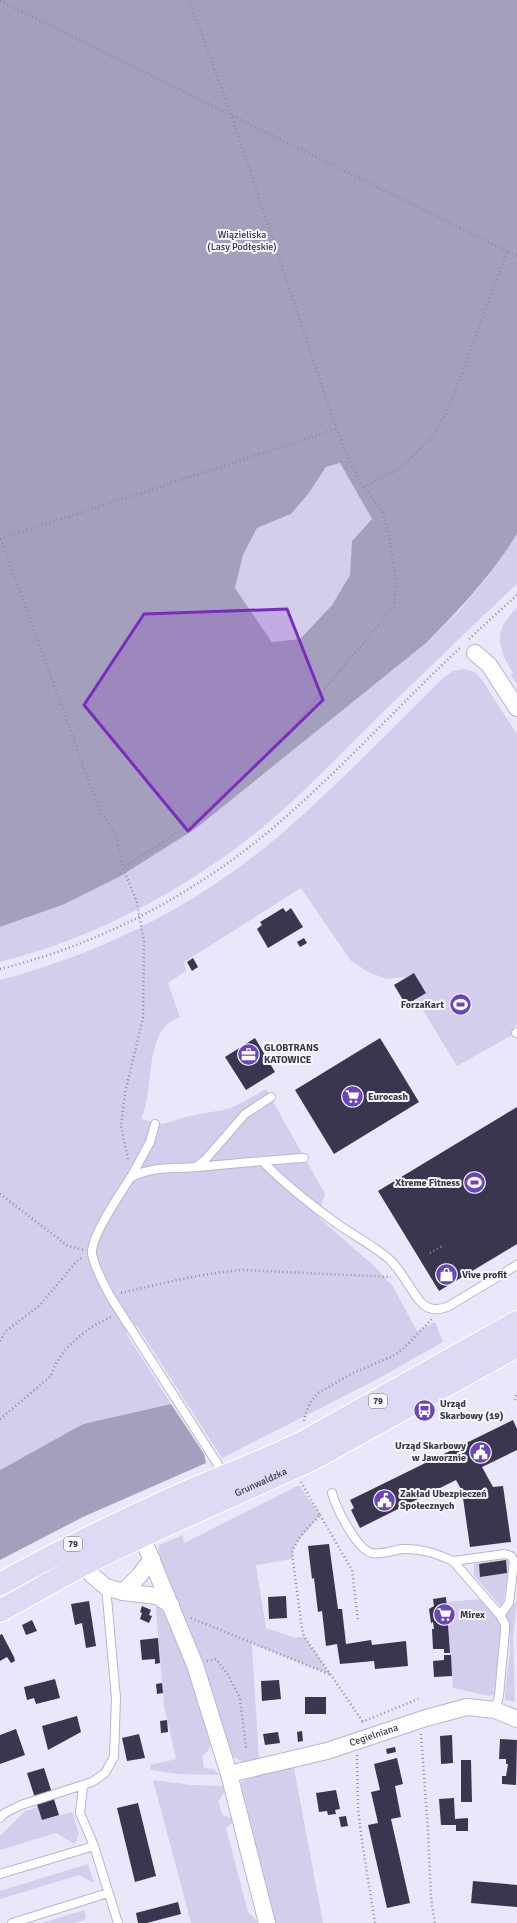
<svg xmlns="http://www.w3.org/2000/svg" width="517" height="1923" viewBox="0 0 517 1923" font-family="Signika,sans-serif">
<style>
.green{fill:#d4ceed}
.forest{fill:#a49fbd;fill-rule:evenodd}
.building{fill:#3b364f}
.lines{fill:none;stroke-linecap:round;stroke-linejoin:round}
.lane-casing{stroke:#bab4d4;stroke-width:10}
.street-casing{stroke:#bab4d4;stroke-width:18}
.primary-casing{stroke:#fff;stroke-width:24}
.path{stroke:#908e9e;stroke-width:2.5;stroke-dasharray:1 3;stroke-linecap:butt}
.lane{stroke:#fff;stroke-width:8}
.street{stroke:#fff;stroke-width:16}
.primary{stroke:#ded9f4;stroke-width:22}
.marked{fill:#7b2cbf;fill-opacity:0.2;stroke:#7b2cbf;stroke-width:3;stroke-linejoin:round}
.labels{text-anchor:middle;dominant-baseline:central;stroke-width:4;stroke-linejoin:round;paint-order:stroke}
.shield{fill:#f7f6fd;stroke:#73717c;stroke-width:1}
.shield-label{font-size:9px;font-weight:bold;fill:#3a3845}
.park-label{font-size:10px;fill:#392e59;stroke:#f7f6fd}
.poi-label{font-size:10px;font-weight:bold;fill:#3a3845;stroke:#f7f6fd;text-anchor:start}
.street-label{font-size:10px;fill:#3a3845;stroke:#f7f6fd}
</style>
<rect width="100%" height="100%" fill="#eae7fb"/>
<!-- green -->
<path class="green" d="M340,463L372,519L352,541L350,575L332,605L300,639L272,642L235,588L243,555L257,528L291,514L309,493L326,467Z
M517,535V584C470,628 424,673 378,717C342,752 308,789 270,821C192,887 99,937 0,962V927L66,904L119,877L195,828L426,643L460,610L486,579Z
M517,608V685L511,675L513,673C497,647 493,630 517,608Z
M464,669L475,672L482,680L517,734V1025L513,1027L516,1033L457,1066L416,999L426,992L414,973L407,977L387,979L370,973L351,961L301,888L184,962L186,971L168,983L180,1017C142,1030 156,1088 141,1119L163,1124L189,1116L223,1110L236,1106L266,1089L325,1194L318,1217L373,1265L392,1285L417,1331L435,1322L443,1342L372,1382L222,1458L137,1326L126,1333L171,1404L83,1424L0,1470V980C104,953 199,904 280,835C338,785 390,730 444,677L453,671Z
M299,1485L320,1515L294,1546L292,1559L256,1565L266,1628L296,1638L304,1636L330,1674L252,1644L259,1761L246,1763L232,1757L158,1552L159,1545L183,1535L184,1543Z
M509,1559L508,1574L502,1608L474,1575V1563Z
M481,1599L501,1624L494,1695L489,1696L453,1688L446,1602Z
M517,1601L513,1638L515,1702L505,1700V1697C507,1670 514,1640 506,1614Z
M157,1605L162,1607L172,1620L211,1738L209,1750L202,1756L204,1768L213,1769L220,1775L178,1774L151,1770L150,1765L176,1759L164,1706L156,1609Z
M294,1768L323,1923H274L238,1788C246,1770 277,1771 294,1768Z
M153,1780L192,1785L224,1786V1793L218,1802L223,1815L231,1818L234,1822L226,1828L248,1912L259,1923H191Z
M38,1807L42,1820L72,1812L79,1834L76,1842L74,1844L56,1833L0,1850V1836L25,1811Z
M88,1864L94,1883L79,1875L0,1899V1891Z
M84,1910L86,1916L85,1920L74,1923H42Z"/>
<!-- forest -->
<path class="forest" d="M0,0H517V534C492,575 460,609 426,643L195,829L119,877L65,904L0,927ZM340,463L372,519L352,541L350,575L332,605L300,639L272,642L235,588L243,555L257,528L291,514L309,493L326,467Z
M171,1404L204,1454L206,1463L83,1517L0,1560V1470L83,1424Z"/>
<!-- building -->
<path class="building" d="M283,908L286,912L291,908L303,927L268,948L257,929L262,925L260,922Z
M304,938L307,943L300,947L297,942Z
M193,958L198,967L192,971L187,962Z
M414,973L426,993L406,1005L394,985Z
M255,1038L275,1072L246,1090L225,1057Z
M380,1038L419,1102L334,1154L295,1090Z
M517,1107V1244L439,1291L378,1191Z
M513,1420L517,1429V1450L482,1467L493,1487L503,1486L511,1542L470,1547L462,1491L456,1480L360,1528L351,1510L354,1508L350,1500Z
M329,1544L338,1609H342L346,1644L371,1640L372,1645L406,1641L408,1666L375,1669L374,1661L340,1664L337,1644L326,1646L322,1611L318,1612L314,1578L312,1579L308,1546Z
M506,1560L507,1573L480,1577L479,1564Z
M286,1596L287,1618L269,1619L268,1597Z
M446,1597L450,1653H444V1649H433L432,1629H434L433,1622L431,1623L429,1609L434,1606L433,1599Z
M89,1601L96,1646L86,1648L82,1623L75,1625L71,1604Z
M142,1606L151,1610L149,1615L152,1616L149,1623L140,1619L142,1613L140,1612Z
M32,1620L37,1631L26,1635L22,1625Z
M2,1634L14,1657L15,1661L11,1663L7,1657L0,1661V1635Z
M158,1638L160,1663L155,1664V1659L142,1660L140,1640Z
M444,1655H451L452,1676L434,1677L433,1661L444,1660Z
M55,1679L60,1698L36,1704L34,1698L27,1700L24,1687Z
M279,1680L281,1699L262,1701L261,1681Z
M162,1683L163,1693L157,1694L156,1684Z
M305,1697H326V1714H305Z
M77,1716L81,1732L48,1750L42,1726Z
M167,1720L168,1732L161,1733L160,1721Z
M16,1729L25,1755L0,1764V1735Z
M302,1731L303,1741L298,1742L297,1732Z
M278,1732L280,1743L265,1745L263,1734Z
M139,1734L145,1758L127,1761L122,1738Z
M452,1735L453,1763L441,1764L440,1736Z
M500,1739L517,1740L516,1785L502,1784V1776H506L508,1764H506V1759H499Z
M395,1747L396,1752L387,1754L386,1749Z
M397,1758L403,1784L395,1786L401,1817L391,1819L410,1903L387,1908L368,1825L378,1823L371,1792L380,1790L374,1764Z
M461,1760H471L472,1802H461Z
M44,1768L59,1815L42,1820L27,1773Z
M336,1790L340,1809L335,1810L336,1814L328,1815L327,1811L319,1812L316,1793Z
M454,1798L455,1819L468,1818V1831H456V1825H441L439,1799Z
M138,1803L156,1876L135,1882L117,1808Z
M346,1816L348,1826L341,1827L339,1817Z
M473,1881L517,1885V1907L471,1903Z
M178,1902L181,1914L147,1923H138L136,1913Z"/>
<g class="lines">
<defs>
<path id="lane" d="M516,1033L517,1032
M262,1161C285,1184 312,1206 339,1225C355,1236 374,1246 389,1259C402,1271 409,1288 420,1301C428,1311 438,1311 449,1306L517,1265
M196,1167L205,1160L245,1114L271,1097
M131,1177L150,1142L155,1124
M223,1476L217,1463L110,1296C103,1282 95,1269 92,1254C90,1237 121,1193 130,1178C151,1166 173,1169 196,1167C232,1164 268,1160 304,1158
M332,1493C336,1508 357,1550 372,1553C382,1555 393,1550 403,1549C421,1548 437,1554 453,1561
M495,1710L499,1696L505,1630V1624L500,1615L509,1603L514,1561L511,1556L505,1554L453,1561L500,1615
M83,1786L80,1813L94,1846L118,1923
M0,1818L5,1813L21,1805L92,1782L105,1773L114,1757L116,1698L106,1587
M0,1874L94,1846
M12,1923L108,1893"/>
<g id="street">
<path d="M475,653L489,665L517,708"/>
<path d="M138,1527L195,1665L229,1774L267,1923"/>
<path d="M84,1564L93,1576L106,1587L123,1592L157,1596L171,1605"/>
<path d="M123,1592L139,1576L152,1559"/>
<path id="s1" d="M229,1774L327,1751L426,1718L467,1707L495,1710L517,1719"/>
</g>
<g id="primary">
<path d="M0,1584C60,1551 120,1522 182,1494C223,1476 265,1461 305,1441L517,1322"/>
<path id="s2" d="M0,1611L84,1564L142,1536L313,1459L517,1346"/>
</g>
</defs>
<!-- lane casing -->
<use href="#lane" class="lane-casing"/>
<!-- street casing -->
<use href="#street" class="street-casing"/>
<!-- primary casing -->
<use href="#primary" class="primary-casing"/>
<!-- path -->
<path class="path" d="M0,1L507,251
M364,487L399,469L433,436L449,408L507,251L517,256
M0,539L336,429
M1,539L99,809L116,835L123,868
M469,639L517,595
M0,969C101,944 195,894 274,827C340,771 398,706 461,647
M128,1159L121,1126L125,1093L143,1018L144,942L137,902L123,868L193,822L286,738L320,694L394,607L396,583L389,534L382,511L364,487L349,460L334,422L231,114L189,0
M0,1194L68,1246L84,1250
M430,1253L444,1245
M121,1293C161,1284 201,1273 243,1270L391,1277
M0,1341L6,1331L40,1305L77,1261L83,1257
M515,1400L517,1394
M0,1419L51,1376C58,1350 87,1327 111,1317
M304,1421C306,1411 310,1401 318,1393L351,1374L395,1355L404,1348L433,1318
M301,1482L320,1515C310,1526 296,1538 292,1553L302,1629L304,1636L363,1722
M320,1515L352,1570L358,1621
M191,1618L329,1674
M207,1661L216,1659L228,1675L240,1698L246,1748
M362,1722L418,1699
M421,1734L428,1830L431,1898L435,1923
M357,1755L358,1808L362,1841L375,1923"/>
<!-- lane -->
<use href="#lane" class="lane"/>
<!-- street -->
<use href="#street" class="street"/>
<!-- primary -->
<use href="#primary" class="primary"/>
</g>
<!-- marked area -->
<path class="marked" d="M287,609L323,700L188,831L84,705L144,614Z"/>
<!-- icons -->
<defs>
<symbol id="stadium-disc" viewBox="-11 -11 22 22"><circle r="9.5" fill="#6c45bd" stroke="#f7f6fd"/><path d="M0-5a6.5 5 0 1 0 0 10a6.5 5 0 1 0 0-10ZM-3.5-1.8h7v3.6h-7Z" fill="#fff"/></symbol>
<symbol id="office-disc" viewBox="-11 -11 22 22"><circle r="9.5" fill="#6c45bd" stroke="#f7f6fd"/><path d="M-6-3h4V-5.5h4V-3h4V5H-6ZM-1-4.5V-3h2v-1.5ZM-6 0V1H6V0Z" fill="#fff"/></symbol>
<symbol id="supermarket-disc" viewBox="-11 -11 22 22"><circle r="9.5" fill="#6c45bd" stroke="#f7f6fd"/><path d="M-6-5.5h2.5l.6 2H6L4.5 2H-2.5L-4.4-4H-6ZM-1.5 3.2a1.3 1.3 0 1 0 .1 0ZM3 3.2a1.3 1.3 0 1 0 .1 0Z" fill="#fff"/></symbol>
<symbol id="shop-disc" viewBox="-11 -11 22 22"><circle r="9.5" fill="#6c45bd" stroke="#f7f6fd"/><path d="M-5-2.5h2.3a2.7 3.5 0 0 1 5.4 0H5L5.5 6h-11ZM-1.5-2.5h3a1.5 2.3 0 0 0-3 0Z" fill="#fff"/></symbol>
<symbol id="bus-disc" viewBox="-11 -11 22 22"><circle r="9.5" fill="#6c45bd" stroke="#f7f6fd"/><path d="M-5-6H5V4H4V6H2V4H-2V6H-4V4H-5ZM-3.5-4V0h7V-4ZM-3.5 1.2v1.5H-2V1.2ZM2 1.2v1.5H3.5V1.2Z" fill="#fff"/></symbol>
<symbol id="civic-disc" viewBox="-11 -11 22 22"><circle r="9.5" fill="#6c45bd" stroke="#f7f6fd"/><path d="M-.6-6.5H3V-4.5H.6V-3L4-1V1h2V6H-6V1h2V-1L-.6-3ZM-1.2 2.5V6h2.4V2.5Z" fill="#fff"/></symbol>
</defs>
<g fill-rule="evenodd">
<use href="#stadium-disc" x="448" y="992" width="25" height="25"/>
<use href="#office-disc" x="236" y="1042" width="25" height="25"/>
<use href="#supermarket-disc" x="340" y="1084" width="25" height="25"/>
<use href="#stadium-disc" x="462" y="1170" width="25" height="25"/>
<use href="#shop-disc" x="434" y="1262" width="25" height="25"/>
<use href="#bus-disc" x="412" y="1398" width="25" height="25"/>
<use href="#civic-disc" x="468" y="1440" width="25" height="25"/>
<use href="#civic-disc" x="372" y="1488" width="25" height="25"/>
<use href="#supermarket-disc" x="432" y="1602" width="25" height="25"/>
</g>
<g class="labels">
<!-- shield labels -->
<g class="shield">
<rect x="369" y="1394" width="18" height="14" rx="3"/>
<rect x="64" y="1537" width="18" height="14" rx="3"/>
</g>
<g class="shield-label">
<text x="378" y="1401">79</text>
<text x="73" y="1544">79</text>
</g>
<!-- park labels -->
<g class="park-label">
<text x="242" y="235">Wiązieliska<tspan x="242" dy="12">(Lasy Podłęskie)</tspan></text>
</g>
<!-- poi labels -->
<g class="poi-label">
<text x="444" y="1005" text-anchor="end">ForzaKart</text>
<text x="264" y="1048">GLOBTRANS<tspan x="264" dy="12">KATOWICE</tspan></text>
<text x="368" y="1097">Eurocash</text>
<text x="460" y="1183" text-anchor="end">Xtreme Fitness</text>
<text x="462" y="1275">Vive profit</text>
<text x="440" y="1404">Urząd<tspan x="440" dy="12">Skarbowy (19)</tspan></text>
<text x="466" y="1446" text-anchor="end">Urząd Skarbowy<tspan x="466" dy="12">w Jaworznie</tspan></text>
<text x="400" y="1494">Zakład Ubezpieczeń<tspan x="400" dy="12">Społecznych</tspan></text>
<text x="460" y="1615">Mirex</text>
</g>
<!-- street labels -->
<g class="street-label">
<text stroke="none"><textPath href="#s2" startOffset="291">Grunwaldzka</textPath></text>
<text stroke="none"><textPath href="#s1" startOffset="150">Cegielniana</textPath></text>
</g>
</g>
</svg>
